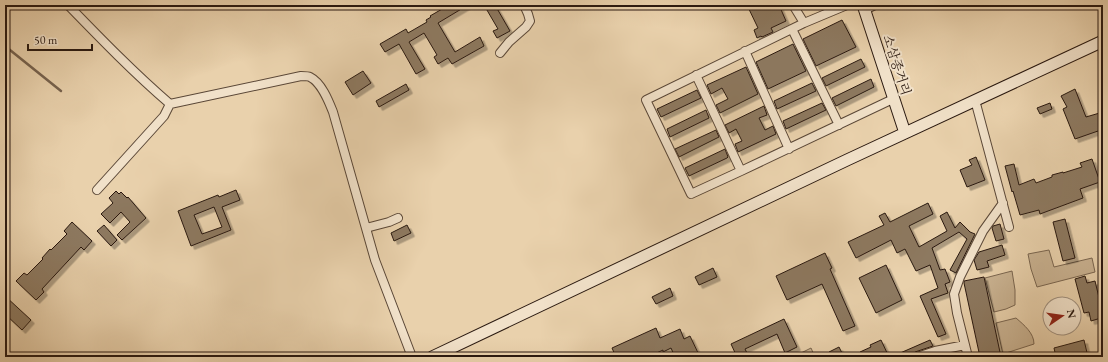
<svg xmlns="http://www.w3.org/2000/svg" width="1108" height="362" viewBox="0 0 1108 362" font-family="'EB Garamond','Noto Serif KR',serif">
<style>
.green{fill:#c9b291;stroke:#7a6650}
.lines{fill:none;stroke-linecap:round;stroke-linejoin:round}
.stream{stroke:#76624e;stroke-width:2.5}
.building{fill:#8d7961;stroke:#2a1910;fill-rule:evenodd;filter:url(#shadow)}
.street-casing{stroke:#5a4737;stroke-width:10}
.secondary-casing{stroke:#2a1910;stroke-width:13}
.street{stroke:#f1e1c9;stroke-width:8}
.secondary{stroke:#f1e1c9;stroke-width:11}
.labels{text-anchor:middle;dominant-baseline:central;stroke-width:4;stroke-linejoin:round;paint-order:stroke}
.street-label{font-size:13px;fill:#2a1910;stroke:#f1e1c9}
</style>
<defs>
<filter id="shadow"><feDropShadow dx="3.5" dy="3.5" stdDeviation="0" flood-color="#0004"/></filter>
</defs>
<rect width="100%" height="100%" fill="#e9d1ac"/>
<filter id="stains"><feTurbulence type="fractalNoise" baseFrequency=".005" numOctaves="4"/><feColorMatrix values="0 0 0 0 .2 0 0 0 0 .09 0 0 0 0 .02 0 0 0 .5 -.17"/></filter>
<radialGradient id="worn" r=".72"><stop offset=".6" stop-color="#630" stop-opacity="0"/><stop offset="1" stop-color="#630" stop-opacity=".3"/></radialGradient>
<!-- green -->
<path class="green" d="M1049,250L1054,267L1092,258L1095,272L1037,287L1031,269L1028,254Z
M1012,271L1015,290V305L1006,309L994,312L985,278Z
M1016,318C1024,325 1034,333 1034,344L1003,354L996,323Z
M811,348L815,357H793Z"/>
<g class="lines">
<!-- stream -->
<path class="stream" d="M5,46L61,91"/>
</g>
<!-- building -->
<path class="building" d="M449,5H468L438,23L455,52L480,37L484,46L452,64L448,58L438,64L434,57L437,55L424,33L409,42L425,69L416,74L399,44L385,52L380,44L406,29L408,33L427,22L426,20L431,17L430,16Z
M484,5H495L510,31L497,38L493,31L498,29Z
M747,5H779L786,21L771,28L773,32L762,37L761,36L757,38L754,30L758,28Z
M842,20L856,47L816,66L803,39Z
M793,44L806,71L768,89L756,62Z
M861,59L865,67L826,86L822,78Z
M746,67L758,94L720,113L716,105L728,99L722,88L711,94L707,85Z
M363,71L371,83L353,95L345,82Z
M871,79L874,87L836,106L832,98Z
M812,83L816,91L777,109L774,101Z
M406,84L409,90L379,107L376,101Z
M1075,89L1086,117L1103,112V142L1102,143L1098,131L1075,139L1063,109L1067,107L1061,96Z
M697,90L701,98L661,117L657,109Z
M822,103L826,110L786,129L783,121Z
M1050,103L1052,109L1040,114L1037,108Z
M764,106L767,115L759,118L765,130L773,126L776,134L738,152L735,144L742,141L736,129L729,133L725,125Z
M706,110L709,118L670,137L667,129Z
M716,130L719,137L679,157L675,149Z
M725,149L728,157L727,158L689,176L685,168Z
M976,157L985,180L967,187L960,170L972,165L969,160Z
M1092,159L1100,182L1080,189L1083,198L1040,214L1039,210L1020,215L1013,191L1012,192L1005,166L1014,164L1019,185L1034,179L1036,183L1052,177V175L1063,172V173L1082,167L1080,163Z
M236,190L240,200L222,207L231,230L191,246L178,211L218,195L219,197ZM214,207L222,227L202,234L194,215Z
M116,191L119,194L121,192L127,198L128,197L146,218L122,240L117,235L130,222L121,212L110,223L101,214L113,203L109,198Z
M928,203L933,214L909,226L919,247L947,231L940,216L947,212L955,228L960,222L970,232L975,234L956,273L950,270L967,239L959,232L932,248L940,270L945,269L950,282L945,284L948,293L931,299L946,334L938,337L920,296L938,288L930,265L916,271L905,249L897,253L891,240L856,258L848,242L884,225L879,216L885,213L890,222Z
M1065,219L1075,258L1063,261L1053,222Z
M72,222L92,241L84,250L81,247L42,289L44,292L36,300L16,281L24,273L27,275L43,259L42,258L50,249L51,250L67,234L64,231Z
M1000,224L1004,239L996,241L992,228L993,226Z
M104,225L117,240L111,246L97,231Z
M407,225L411,233L394,241L391,233Z
M1002,245L1005,255L987,261L989,267L977,270L974,260L979,252Z
M825,253L832,268L830,269L855,326L843,331L822,284L787,300L776,276Z
M886,265L902,300L876,313L859,278Z
M713,268L717,277L699,285L695,277Z
M1085,276L1087,283L1095,281L1102,310L1099,311L1101,318L1091,321L1089,312L1084,313L1075,279Z
M984,277L1001,357H980L964,283V281Z
M670,288L673,296L656,304L652,297Z
M5,296L31,320L22,330L5,314Z
M784,319L797,347L785,353L777,334L745,349L749,357H737L731,344Z
M656,328L660,338L680,329L684,339L690,336L700,357H675L671,348L663,352V350L648,357H616L612,348Z
M881,340L889,357H862L860,352L871,347L870,345Z
M930,340L933,346L915,352L913,354L912,357H891Z
M1084,340L1088,357H1056L1054,348Z
M839,347L844,357H831L829,352Z"/>
<g class="lines">
<defs>
<path id="street" d="M68,5C101,39 134,73 170,104L301,76C304,76 308,76 310,77C322,83 329,102 333,112L375,260L412,357
M793,5L804,23
M847,5L804,23L646,100L691,194L741,171L893,99
M865,10L875,5
M792,29L839,125
M745,51L789,149
M500,53L509,42L526,27L530,21L528,14L524,5
M696,75L741,171
M975,100L1009,227
M97,190L164,116L170,104
M366,228L389,222L398,218
M917,357L935,351L965,345
M968,357L957,313L954,294L960,277L983,231L1003,203"/>
<path id="secondary" d="M863,5L905,133
M432,357L847,160L1103,41"/>
</defs>
<!-- street casing -->
<use href="#street" class="street-casing"/>
<!-- secondary casing -->
<use href="#secondary" class="secondary-casing"/>
<!-- street -->
<use href="#street" class="street"/>
<!-- secondary -->
<use href="#secondary" class="secondary"/>
</g>
<g class="labels">
<!-- street labels -->
<g class="street-label">
<text transform="translate(897 65) rotate(72)">소삼종거리</text>
</g>
</g>
<!-- margin -->
<rect width="1108" height="362" fill="none" stroke="#e9d1ac" stroke-width="20"/>
<rect x="6" y="6" width="1096" height="350" fill="none" stroke="#2a1910" stroke-width="2"/>
<rect x="10" y="10" width="1088" height="342" fill="none" stroke="#2a1910"/>
<!-- north arrow -->
<g transform="translate(1062 316) rotate(77)"><circle r="19" fill="#f1e1c9" stroke="#a1917f"/>
<path d="M0-3L7 15L0 10L-7 15Z" fill="#8f2418"/>
<text y="-6" font-size="11" font-weight="bold" text-anchor="middle" fill="#2a1910">N</text>
</g>
<!-- scale -->
<path d="M28 44v6h64v-6" fill="none" stroke="#2a1910" stroke-width="2"/>
<text x="34" y="44" font-size="12" fill="#2a1910" stroke="#f1e1c9" stroke-width="3" paint-order="stroke">50 m</text>
<rect width="100%" height="100%" filter="url(#stains)"/>
<rect width="100%" height="100%" fill="url(#worn)"/>
</svg>
